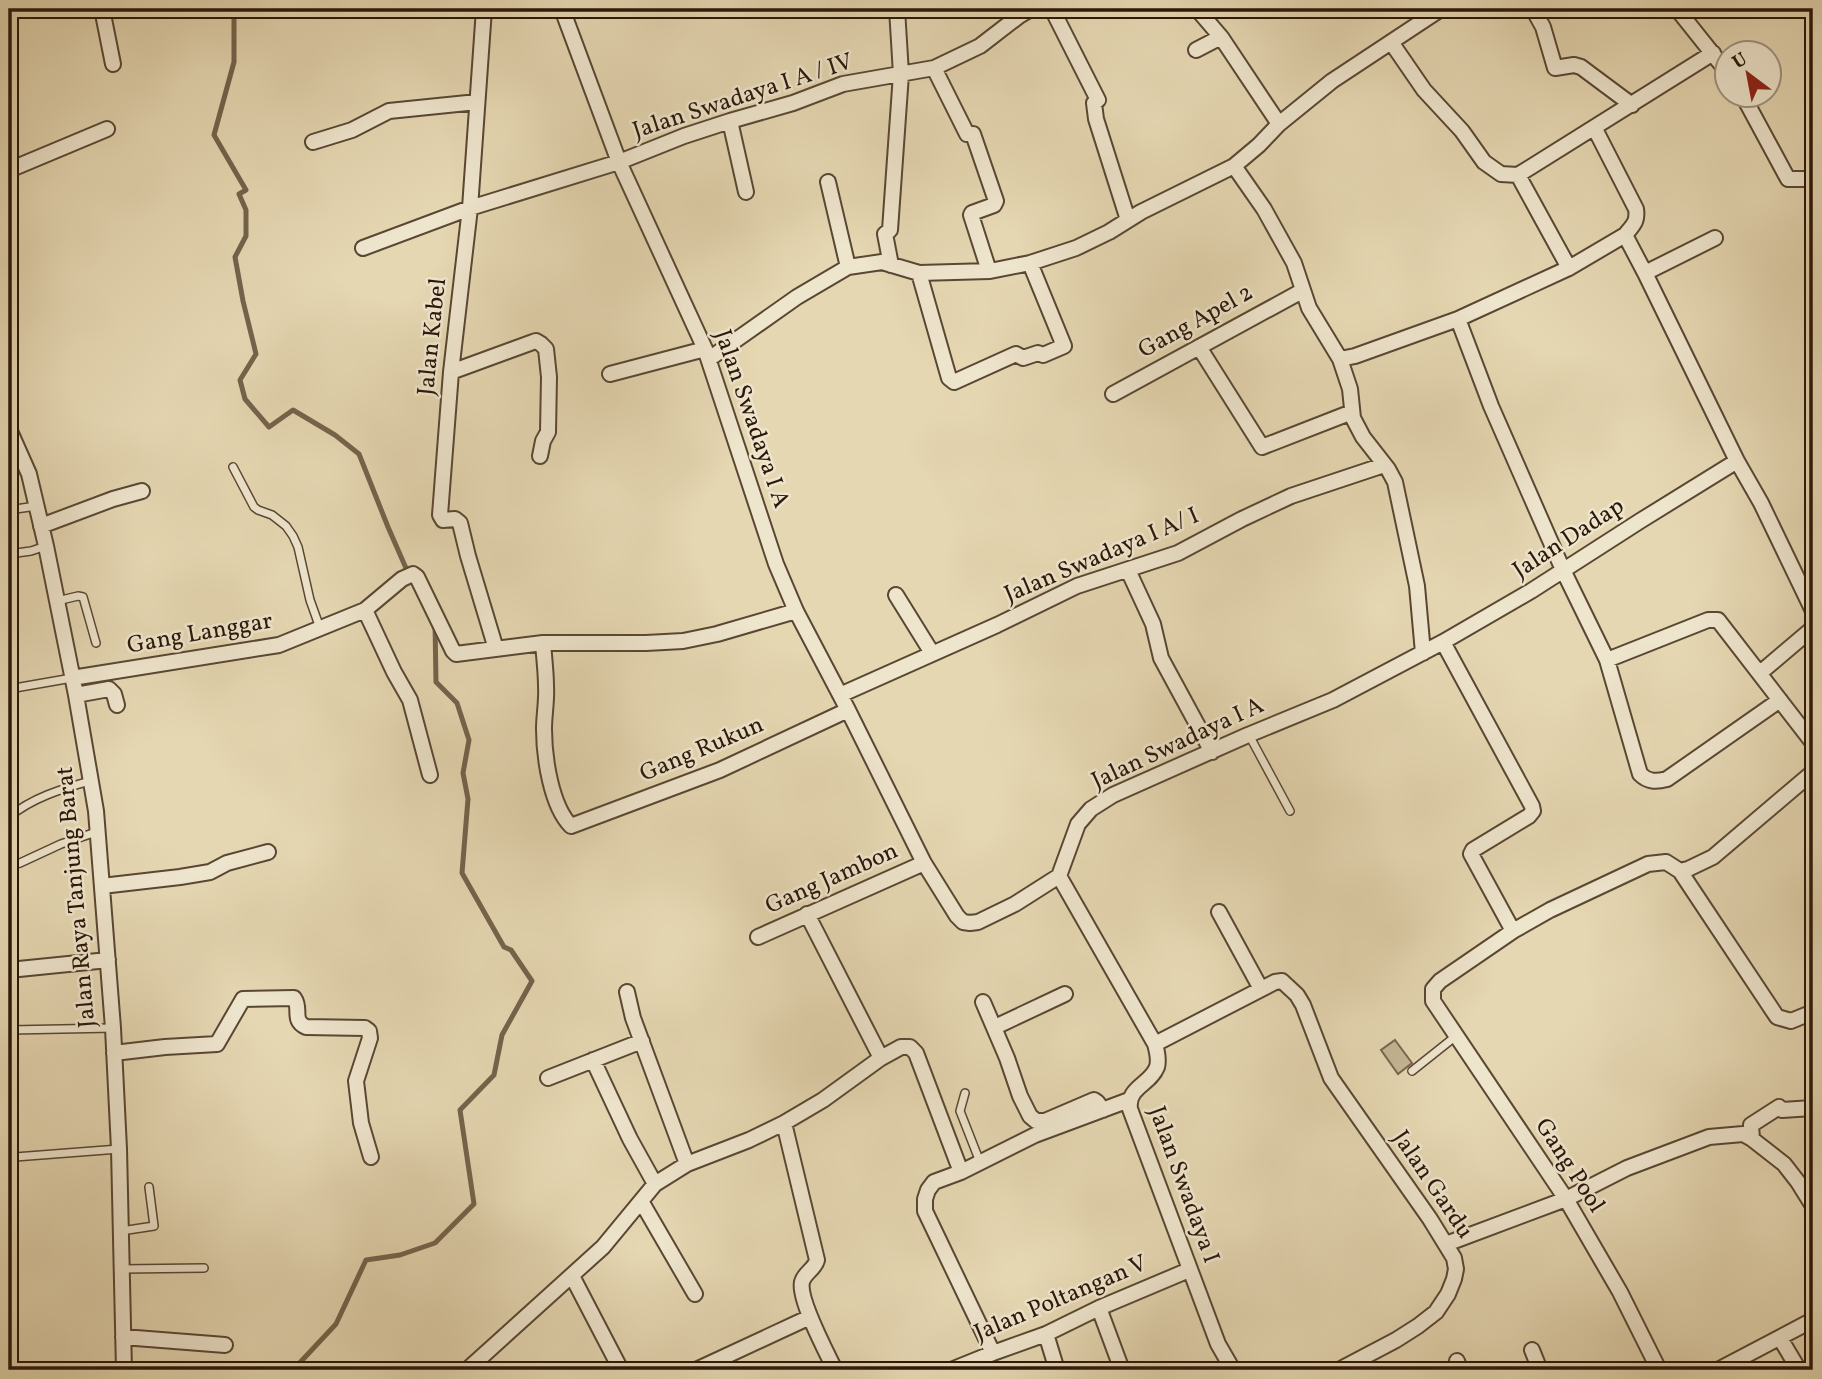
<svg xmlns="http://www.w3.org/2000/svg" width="1822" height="1379" viewBox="0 0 1822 1379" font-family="Vollkorn,serif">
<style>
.green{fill:#c5b695;stroke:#78664f;stroke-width:2}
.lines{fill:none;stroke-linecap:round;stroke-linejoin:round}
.stream{stroke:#74634c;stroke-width:5}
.service-casing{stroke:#594733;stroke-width:10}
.minor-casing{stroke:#594733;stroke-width:18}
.service{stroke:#eee5cd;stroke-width:7}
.minor{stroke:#eee5cd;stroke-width:14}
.labels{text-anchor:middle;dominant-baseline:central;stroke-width:5;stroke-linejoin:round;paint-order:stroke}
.street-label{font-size:24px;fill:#2a1709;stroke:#eee5cd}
</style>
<rect width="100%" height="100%" fill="#e5d7b2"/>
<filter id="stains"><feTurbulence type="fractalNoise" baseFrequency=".00286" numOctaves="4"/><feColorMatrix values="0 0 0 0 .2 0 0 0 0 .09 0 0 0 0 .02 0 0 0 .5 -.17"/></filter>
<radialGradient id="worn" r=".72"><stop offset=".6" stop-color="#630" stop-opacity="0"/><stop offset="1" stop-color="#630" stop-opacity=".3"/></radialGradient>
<!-- green -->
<path class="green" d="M1395,1040L1412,1063L1398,1074L1381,1050Z"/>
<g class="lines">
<!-- stream -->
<path class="stream" d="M234,9V62L214,135L246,190L239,194L246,210V236L235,257L243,301L256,354L240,380L245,399L269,427L293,410L335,435L359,454L388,527L409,575
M293,1370L336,1324L366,1260L400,1255L435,1243L474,1204L460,1110L494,1075L502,1035L532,981L511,950L504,947L462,873L468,799L463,773L469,740L457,703L436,682L435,623"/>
<defs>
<path id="service" d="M233,467L254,507L258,510L272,515L286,526L293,536L298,547L310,600L320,628
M9,510L36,506
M9,554L31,551L46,546
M57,601L78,596L83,597L96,643
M9,689L72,678
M1249,735L1290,811
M9,817C32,798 61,789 90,781
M9,866L20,863L61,844L99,831
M10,1030L113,1028
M1412,1071L1456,1036
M965,1093L960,1111L980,1162
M15,1157L119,1149
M121,1231L154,1226L149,1187
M122,1269L204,1268"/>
<path id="minor" d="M102,9L113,64
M484,9L470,208L451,372L440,515L443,520L455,519L460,523L468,556L496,649
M562,9L619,162L705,349L776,564L796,611L848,710L924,863L957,916L963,922L970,923L978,922L1015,904L1059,876L1078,824L1091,809L1113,795L1248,735L1333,700L1443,642L1531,591L1640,521L1737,461
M1052,9L1098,100L1094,103L1096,119L1128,220
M1197,9L1221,37L1279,124L1259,145L1234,166L1264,209L1294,263L1309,308L1340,359L1350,389L1353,418L1363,437L1388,469L1395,482L1417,586L1423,653
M1533,9L1543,27L1555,68L1574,65L1581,67L1632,105
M1677,9L1728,73
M1391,42L1424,90L1462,131L1484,162L1501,174L1518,175L1569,268
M1196,50L1221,37
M934,68L967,134H973L996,201L994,205L972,213L971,215L989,271
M1742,94L1788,179H1813
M730,121L746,192
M1279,124L1332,81L1441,9
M1595,129L1636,209C1638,222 1633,225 1625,235L1645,273L1737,461L1761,503L1813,611
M313,142L352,130L389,111L477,102
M9,170L107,129
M1518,175L1713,53
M828,182L848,267
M363,248L470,208L619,162L684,136L730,121L793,103L843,84L934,68L980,46L1019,16L1031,9
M891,265L885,234L890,230L901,74L897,9
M919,273L949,378L954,382L1016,354L1023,358L1038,353L1043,355L1064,346L1030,263
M1645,273L1715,238
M1458,319L1491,406L1563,570L1607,660L1640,774C1648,782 1656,782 1667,779L1780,700
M1199,347L1262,447L1352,412
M709,359L797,297L848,267L882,262L919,273L990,271L1030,263L1076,248L1109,232L1141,212L1234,166
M1340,359L1355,356L1458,319L1569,268L1625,235
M451,372L533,342L536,341L541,344L546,349L549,377L548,432L543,441L540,456
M610,374L705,349
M1113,394L1302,291
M9,429L29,474L46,546L76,695L96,811L113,1028L119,1149L124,1370
M41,526L113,499L142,491
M1128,570L1153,624L1161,658L1212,752
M896,595L932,653
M365,610L394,672L410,700L430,775
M1443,642L1532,806L1533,811L1529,816L1473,850L1471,854L1513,931
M543,643C544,657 546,672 546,686C547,700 544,715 544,729C544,757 551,806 571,826L720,770L848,710
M1607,660L1708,620H1718L1813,743
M1760,673L1813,628
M72,678L279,645L365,610L402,579L413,574L417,577L453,651L456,654L543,643H646L683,641L717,634L796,611
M76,695L109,689L114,694L117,705
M840,695L997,625L1077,586L1178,553L1242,519L1291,496L1384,465
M1680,871L1688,869L1713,857L1813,772
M1059,876L1155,1044C1157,1051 1159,1060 1157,1067C1150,1085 1127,1087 1130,1109L1218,1344L1233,1370
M102,886L180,877L210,872L227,863L268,852
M1219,912L1261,989
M807,914L881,1058
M758,937L924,863
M9,970L108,960
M627,992L633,1018L687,1164
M983,1002L1007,1058L1020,1096L1030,1116L1036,1121H1045L1094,1100L1097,1102L1103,1110
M995,1027L1065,994
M1155,1044L1275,982L1282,981L1297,995L1303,1005L1331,1078L1430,1219L1454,1258L1456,1269L1454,1279L1448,1294L1436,1312L1418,1326L1396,1340L1339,1370
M114,1053L165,1047L217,1044L243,999L294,998C302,1009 291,1020 306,1027L365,1028L369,1031L370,1038L356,1081L361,1123L371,1157
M593,1060L630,1139L655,1184
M548,1078L642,1041
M784,1123L817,1260C815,1269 804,1273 802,1282C798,1299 827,1353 835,1370
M1752,1139L1751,1125L1779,1107L1782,1110L1813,1108
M641,1201L695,1294
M1446,1244L1566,1199L1627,1168L1709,1137L1743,1134L1752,1139L1784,1164L1798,1182L1813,1206
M572,1276L621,1370
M1099,1308L1122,1370
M1046,1334L1057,1370
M123,1337L225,1345
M1780,1338L1799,1370
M1532,1350L1540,1370
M993,1353L925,1211V1199L928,1190L934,1182L961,1172L1035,1135L1129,1100
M1457,1361L1460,1370
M467,1370L603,1247L655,1184L687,1164L749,1140L784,1123L823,1100L881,1058L901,1047H910L916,1053L961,1172
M696,1370L810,1317
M951,1370L993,1353L1046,1334L1099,1308L1189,1270
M1659,1370L1620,1292L1566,1199L1433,1001V989L1440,981L1513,931L1550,910L1648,864L1666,862L1680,871L1777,1017L1791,1021L1813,1012
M1718,1370L1813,1320"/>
</defs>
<!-- service casing -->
<use href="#service" class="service-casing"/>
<!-- minor casing -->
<use href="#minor" class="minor-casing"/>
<!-- service -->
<use href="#service" class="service"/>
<!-- minor -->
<use href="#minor" class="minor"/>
</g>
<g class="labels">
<!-- street labels -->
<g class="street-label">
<text transform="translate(743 97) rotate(-18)">Jalan Swadaya I A / IV</text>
<text transform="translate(1196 322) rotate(-29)">Gang Apel 2</text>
<text transform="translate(433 337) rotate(-84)">Jalan Kabel</text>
<text transform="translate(751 419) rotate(71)">Jalan Swadaya I A</text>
<text transform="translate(1569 539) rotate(-33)">Jalan Dadap</text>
<text transform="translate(1102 556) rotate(-23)">Jalan Swadaya I A/ I</text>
<text transform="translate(200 634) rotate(-10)">Gang Langgar</text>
<text transform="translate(1178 744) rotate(-25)">Jalan Swadaya I A</text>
<text transform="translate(702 750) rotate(-23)">Gang Rukun</text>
<text transform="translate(832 879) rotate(-24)">Gang Jambon</text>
<text transform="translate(77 897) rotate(-95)">Jalan Raya Tanjung Barat</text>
<text transform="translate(1569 1166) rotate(57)">Gang Pool</text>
<text transform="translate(1183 1185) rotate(70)">Jalan Swadaya I</text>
<text transform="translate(1432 1185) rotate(56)">Jalan Gardu</text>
<text transform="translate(1061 1299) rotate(-23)">Jalan Poltangan V</text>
</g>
</g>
<!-- margin -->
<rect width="1822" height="1379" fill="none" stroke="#e5d7b2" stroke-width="35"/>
<rect x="10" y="10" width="1801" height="1358" fill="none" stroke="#2a1709" stroke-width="3.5"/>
<rect x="18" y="18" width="1787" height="1344" fill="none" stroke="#2a1709" stroke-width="2"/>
<!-- north arrow -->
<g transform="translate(1748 74) rotate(328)"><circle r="33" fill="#eee5cd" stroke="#a0937f" stroke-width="2"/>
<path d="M0-5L12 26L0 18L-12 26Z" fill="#8f2418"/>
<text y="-10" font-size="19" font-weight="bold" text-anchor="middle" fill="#2a1709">U</text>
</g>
<rect width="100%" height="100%" filter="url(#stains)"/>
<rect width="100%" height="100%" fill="url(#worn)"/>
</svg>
